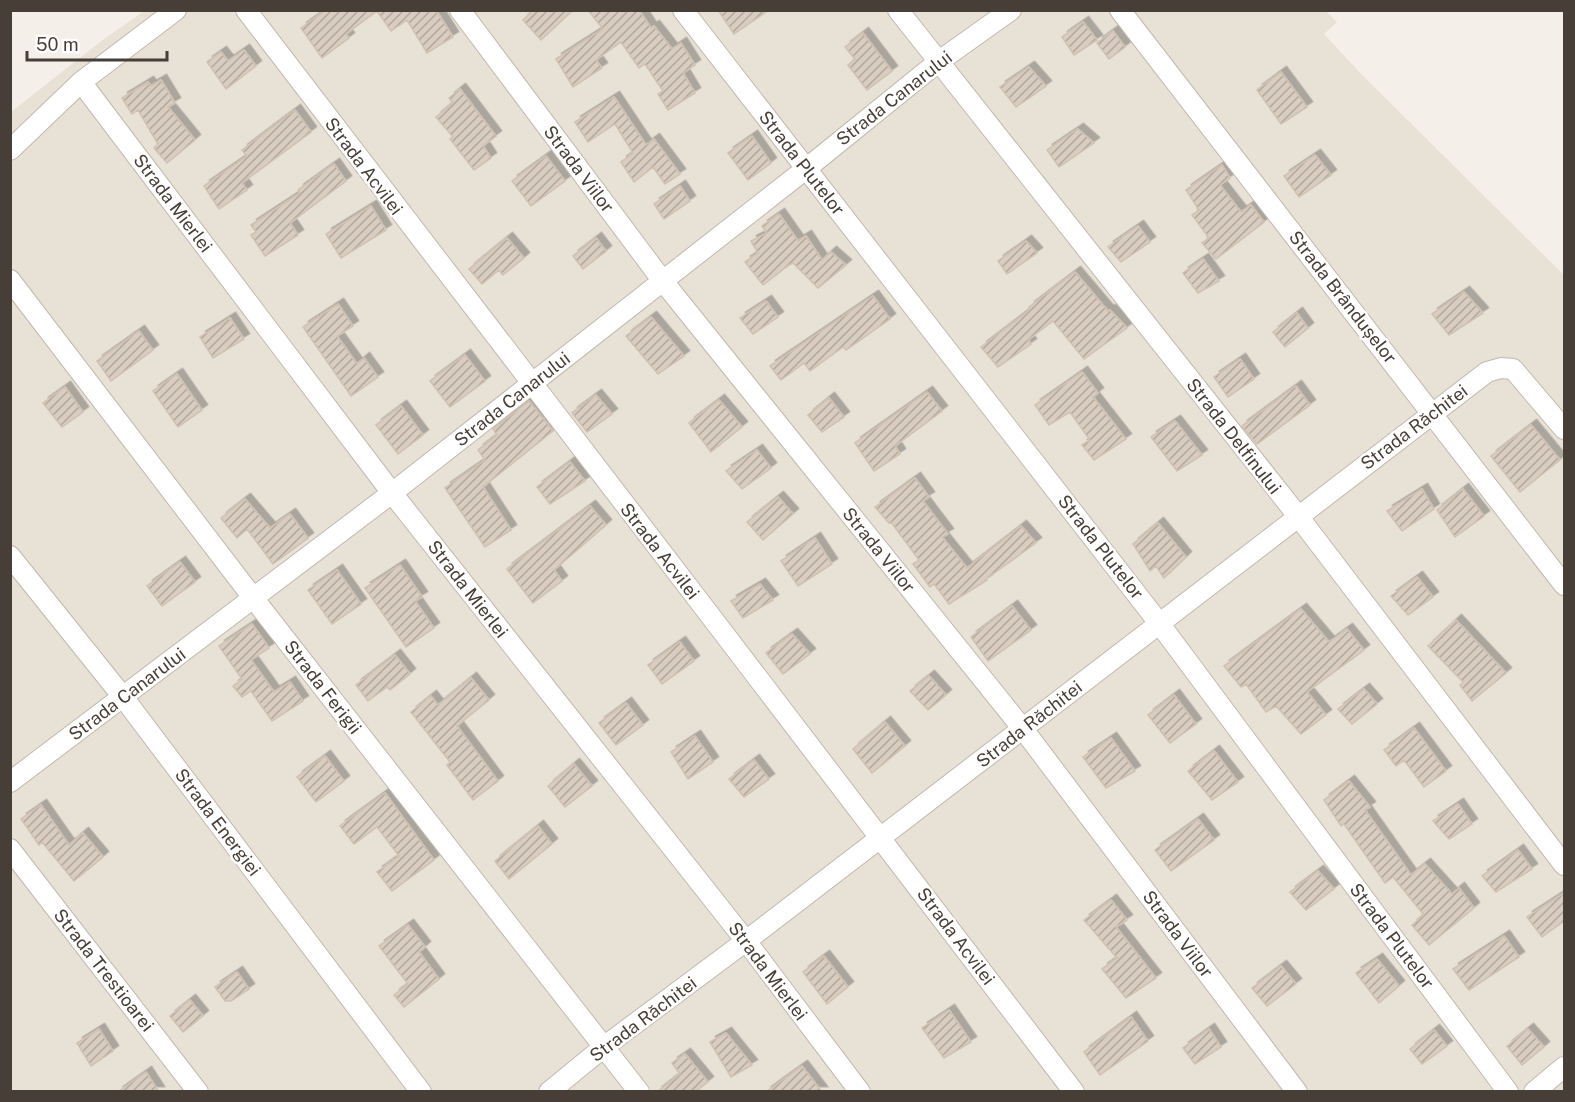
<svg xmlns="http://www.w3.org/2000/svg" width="1575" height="1102" viewBox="0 0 1575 1102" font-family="'Public Sans',sans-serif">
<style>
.residential{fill:#e8e1d6}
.building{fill:url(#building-hatch);stroke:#d0c1b1;stroke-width:1.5;filter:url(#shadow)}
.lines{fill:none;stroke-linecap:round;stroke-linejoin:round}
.street-casing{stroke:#c2b9ad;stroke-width:22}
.street{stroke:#fff;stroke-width:20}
.labels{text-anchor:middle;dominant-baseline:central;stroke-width:5;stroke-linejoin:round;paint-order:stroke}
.street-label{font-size:18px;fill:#473f37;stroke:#fff}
</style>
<defs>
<pattern id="building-hatch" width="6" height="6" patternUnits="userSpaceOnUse" patternTransform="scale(1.5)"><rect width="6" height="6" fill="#d8cdc0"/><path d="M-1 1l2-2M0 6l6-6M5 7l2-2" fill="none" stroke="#b1a89d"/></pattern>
<filter id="shadow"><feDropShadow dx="5.5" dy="-5.5" stdDeviation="0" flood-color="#0004"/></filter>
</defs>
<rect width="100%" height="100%" fill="#f4efe8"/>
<!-- residential -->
<path class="residential" d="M144,11H1326L1337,22L1324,34L1362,75L1564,275V1091L11,1092V112L100,42Z"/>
<!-- building -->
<path class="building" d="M326,10H436L453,37L427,53L407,20L391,31L377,11L346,34L349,38L322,58L301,28Z
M533,10H573L541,40L523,20Z
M588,10H639L651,28L654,26L672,49L681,43L695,65L683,73L695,93L668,110L658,94L663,91L645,64L639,68L621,42L596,60L602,68L573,87L556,59L603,29Z
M718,10H769L734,34Z
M1083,22L1097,40L1074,55L1062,37Z
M1113,31L1125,47L1109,59L1097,43Z
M863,33L892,71L867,90L848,65L855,59L845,47Z
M244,50L256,66L226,89L207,62L221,52L228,61Z
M1029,67L1046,86L1016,107L1000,87Z
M1281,72L1307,107L1281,124L1257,90Z
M161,80L175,103L168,107L195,140L167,163L154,148L158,144L138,110L132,114L122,98L148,82L151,86Z
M460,89L496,136L483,146L491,158L474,170L450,139L453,137L436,117L453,103L449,98Z
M614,97L646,145L654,139L680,174L665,184L653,167L634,182L621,162L633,153L615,124L588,142L575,122Z
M295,110L311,132L242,183L247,190L219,209L204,186L247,156L242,150Z
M1078,129L1094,143L1059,167L1047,150Z
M752,136L771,163L748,180L728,153Z
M1315,155L1331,175L1299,197L1284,176Z
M546,156L565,181L531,206L512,181Z
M334,164L346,181L290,223L298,235L265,256L251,235L256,232L251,225L300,193L298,190Z
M1222,165L1230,178L1220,185L1241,212L1251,205L1264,222L1216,259L1202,243L1209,238L1192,215L1199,210L1186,190Z
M680,186L690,201L664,219L654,204Z
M371,206L386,230L341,258L326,234Z
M779,214L798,241L806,236L822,260L831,252L846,265L818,288L793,263L789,265L763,285L745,262L758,253L751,241L767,233L762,226Z
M1138,226L1150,242L1121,262L1108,247Z
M507,238L524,258L503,275L499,270L482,284L469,269Z
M596,238L606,251L583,269L573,256Z
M1026,241L1037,253L1007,274L998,261Z
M1203,259L1219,281L1198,293L1183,273Z
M1075,272L1108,311L1110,310L1127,328L1084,359L1053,321L1028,340L1031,344L998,367L981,347L1031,309L1029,307Z
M1464,292L1483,313L1449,335L1432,314Z
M873,296L890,319L846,350L843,347L810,371L804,363L781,380L770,366Z
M766,301L778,317L753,334L740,318Z
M338,304L353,326L337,336L357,364L364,358L378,377L351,396L303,327Z
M1297,313L1308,328L1285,347L1273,332Z
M651,317L684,356L658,374L626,336Z
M230,318L244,339L213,358L200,337Z
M139,331L153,350L111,381L97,361Z
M465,355L485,381L450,407L430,381Z
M1240,359L1254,379L1228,397L1214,377Z
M1082,372L1098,393L1093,397L1126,439L1094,460L1082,445L1090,440L1070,412L1049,425L1035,405Z
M177,374L202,410L178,427L153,391Z
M1296,386L1310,405L1257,444L1242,426Z
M65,387L83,412L62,427L43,403Z
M927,392L942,411L895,446L900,454L874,471L855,443Z
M596,395L612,414L587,432L572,413Z
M829,398L844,417L822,432L808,415Z
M719,400L742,427L711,452L689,423Z
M529,401L553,431L483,487L511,530L485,547L445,488L485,460L478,450L497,435L493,429Z
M401,406L423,435L398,454L376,425Z
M1175,421L1202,455L1177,471L1151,437Z
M1531,425L1560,460L1520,492L1491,456Z
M757,450L771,468L742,489L726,471Z
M570,462L585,481L550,504L537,487Z
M915,478L929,497L923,501L948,534L942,537L967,568L1021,526L1036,543L986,579L987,580L949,604L934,584L930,587L913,564L919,560L891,522L889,523L875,507Z
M1422,489L1434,509L1402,531L1387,511Z
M1463,489L1484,516L1455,537L1437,510Z
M778,497L793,514L763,540L747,522Z
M245,499L270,528L290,514L308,538L273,564L247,529L237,538L221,518Z
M590,506L606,525L554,570L562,581L533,603L507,569Z
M1158,523L1186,557L1164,578L1156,566L1150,571L1133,544Z
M815,538L832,564L798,586L781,561Z
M180,562L195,582L162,606L147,586Z
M400,565L422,597L415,601L434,628L406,647L365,588Z
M337,570L361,604L332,624L308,590Z
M1417,577L1433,597L1408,615L1391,596Z
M760,584L773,600L743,618L731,601Z
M1012,606L1031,630L988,661L971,637Z
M1301,609L1329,642L1347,629L1364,650L1307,692L1326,715L1301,734L1276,706L1266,712L1246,684L1241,687L1224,666Z
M1456,620L1506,673L1472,701L1460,685L1463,682L1428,646Z
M252,624L269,648L251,660L274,692L290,682L303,701L272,721L251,691L242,697L233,686L242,679L219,646Z
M792,634L810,654L783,674L766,653Z
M680,642L694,661L662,684L648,665Z
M395,655L410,674L390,690L387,687L368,701L356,685Z
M929,676L946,695L928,710L910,691Z
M471,678L489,700L457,726L498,781L473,800L447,765L450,762L411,712L431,696L438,705Z
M1364,689L1377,704L1352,724L1338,709Z
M1174,695L1196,724L1170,743L1148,715Z
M626,703L643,725L616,745L599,723Z
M885,722L905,746L872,773L853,749Z
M1414,728L1446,771L1424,787L1404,760L1396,766L1384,750Z
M695,736L713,762L688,779L671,752Z
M1111,738L1135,771L1106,788L1083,757Z
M1214,751L1238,782L1212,800L1188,771Z
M325,756L344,781L316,802L297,777Z
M754,760L769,779L744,797L729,779Z
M574,764L592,786L565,807L548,786Z
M1349,781L1370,807L1365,810L1411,875L1425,864L1452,894L1459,888L1474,908L1429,945L1412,925L1424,915L1393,877L1385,883L1344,824L1341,826L1324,800Z
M385,793L434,860L392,891L377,872L399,856L377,827L354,844L340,826Z
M1458,804L1472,824L1449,839L1433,821Z
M41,805L69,845L83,833L103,857L74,881L42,842L39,845L21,819Z
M1198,819L1214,840L1171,871L1155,850Z
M538,826L552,844L509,879L495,861Z
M1518,850L1532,869L1496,892L1482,876Z
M1318,871L1334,889L1306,910L1290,892Z
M1564,893V921L1542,937L1527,917Z
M1111,900L1127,920L1116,927L1156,978L1126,998L1102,969L1117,958L1084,920Z
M408,925L425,947L419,952L439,979L404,1007L394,995L408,984L379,946Z
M1504,936L1519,957L1469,990L1453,969Z
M824,956L848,987L827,1004L803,972Z
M1377,959L1399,986L1379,1003L1356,973Z
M1281,966L1296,984L1267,1006L1252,988Z
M237,972L249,989L231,1001H225L215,987Z
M190,1000L203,1016L183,1032L170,1016Z
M949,1010L971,1042L944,1058L922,1028Z
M1131,1017L1148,1041L1100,1075L1084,1052Z
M99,1029L113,1051L91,1066L77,1043Z
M1209,1029L1221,1047L1195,1064L1183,1048Z
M1528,1029L1544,1047L1522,1065L1507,1046Z
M1434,1030L1447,1046L1422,1064L1410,1049Z
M726,1033L752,1065L731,1077L710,1042Z
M685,1054L708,1082L695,1092H657L680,1074L672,1063Z
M802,1066L822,1092H766Z
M146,1072L159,1092H118Z"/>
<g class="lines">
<defs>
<path id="street" d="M246,10C521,371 800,730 1074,1092
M460,10L662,280L1023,729L1297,1092
M683,10L1159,623L1508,1092
M898,10L1298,516L1564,865
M1120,10L1564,585
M81,82L392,493L746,941L860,1092
M10,150L81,82L176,10
M10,280L254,599L639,1092
M10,556L123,697L421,1092
M10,782L392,493L807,168L938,62L1011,10
M10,849L198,1092
M549,1092L605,1046L746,941L1487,372L1501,368L1513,369L1564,429
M1534,1092L1564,1067"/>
</defs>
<!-- street casing -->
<use href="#street" class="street-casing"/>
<!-- street -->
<use href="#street" class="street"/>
</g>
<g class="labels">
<!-- street labels -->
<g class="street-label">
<text transform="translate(894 98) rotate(-38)">Strada Canarului</text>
<text transform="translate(802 163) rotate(52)">Strada Plutelor</text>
<text transform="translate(364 166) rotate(53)">Strada Acvilei</text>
<text transform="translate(579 169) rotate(53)">Strada Viilor</text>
<text transform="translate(173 203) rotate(53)">Strada Mierlei</text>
<text transform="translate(1343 297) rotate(52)">Strada Brândușelor</text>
<text transform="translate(512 399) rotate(-38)">Strada Canarului</text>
<text transform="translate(1414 427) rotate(-37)">Strada Răchitei</text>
<text transform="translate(1234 436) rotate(52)">Strada Delfinului</text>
<text transform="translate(1101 547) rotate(52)">Strada Plutelor</text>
<text transform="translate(879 550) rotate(51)">Strada Viilor</text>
<text transform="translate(660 551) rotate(52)">Strada Acvilei</text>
<text transform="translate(468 589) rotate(52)">Strada Mierlei</text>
<text transform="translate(323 687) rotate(52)">Strada Ferigii</text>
<text transform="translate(127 694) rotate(-37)">Strada Canarului</text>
<text transform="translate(1029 724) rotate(-38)">Strada Răchitei</text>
<text transform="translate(218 822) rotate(53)">Strada Energiei</text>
<text transform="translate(1178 934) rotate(53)">Strada Viilor</text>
<text transform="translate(956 936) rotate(53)">Strada Acvilei</text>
<text transform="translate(1392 936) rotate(53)">Strada Plutelor</text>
<text transform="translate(104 970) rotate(52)">Strada Trestioarei</text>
<text transform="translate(768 971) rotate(53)">Strada Mierlei</text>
<text transform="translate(643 1019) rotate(-37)">Strada Răchitei</text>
</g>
</g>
<!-- border -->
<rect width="1575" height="1102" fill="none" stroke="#473f37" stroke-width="24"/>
<!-- scale -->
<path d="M27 51v9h140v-9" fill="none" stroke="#473f37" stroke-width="3"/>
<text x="36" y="51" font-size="18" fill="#473f37" stroke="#ffffff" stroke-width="4.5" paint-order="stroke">50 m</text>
</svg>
